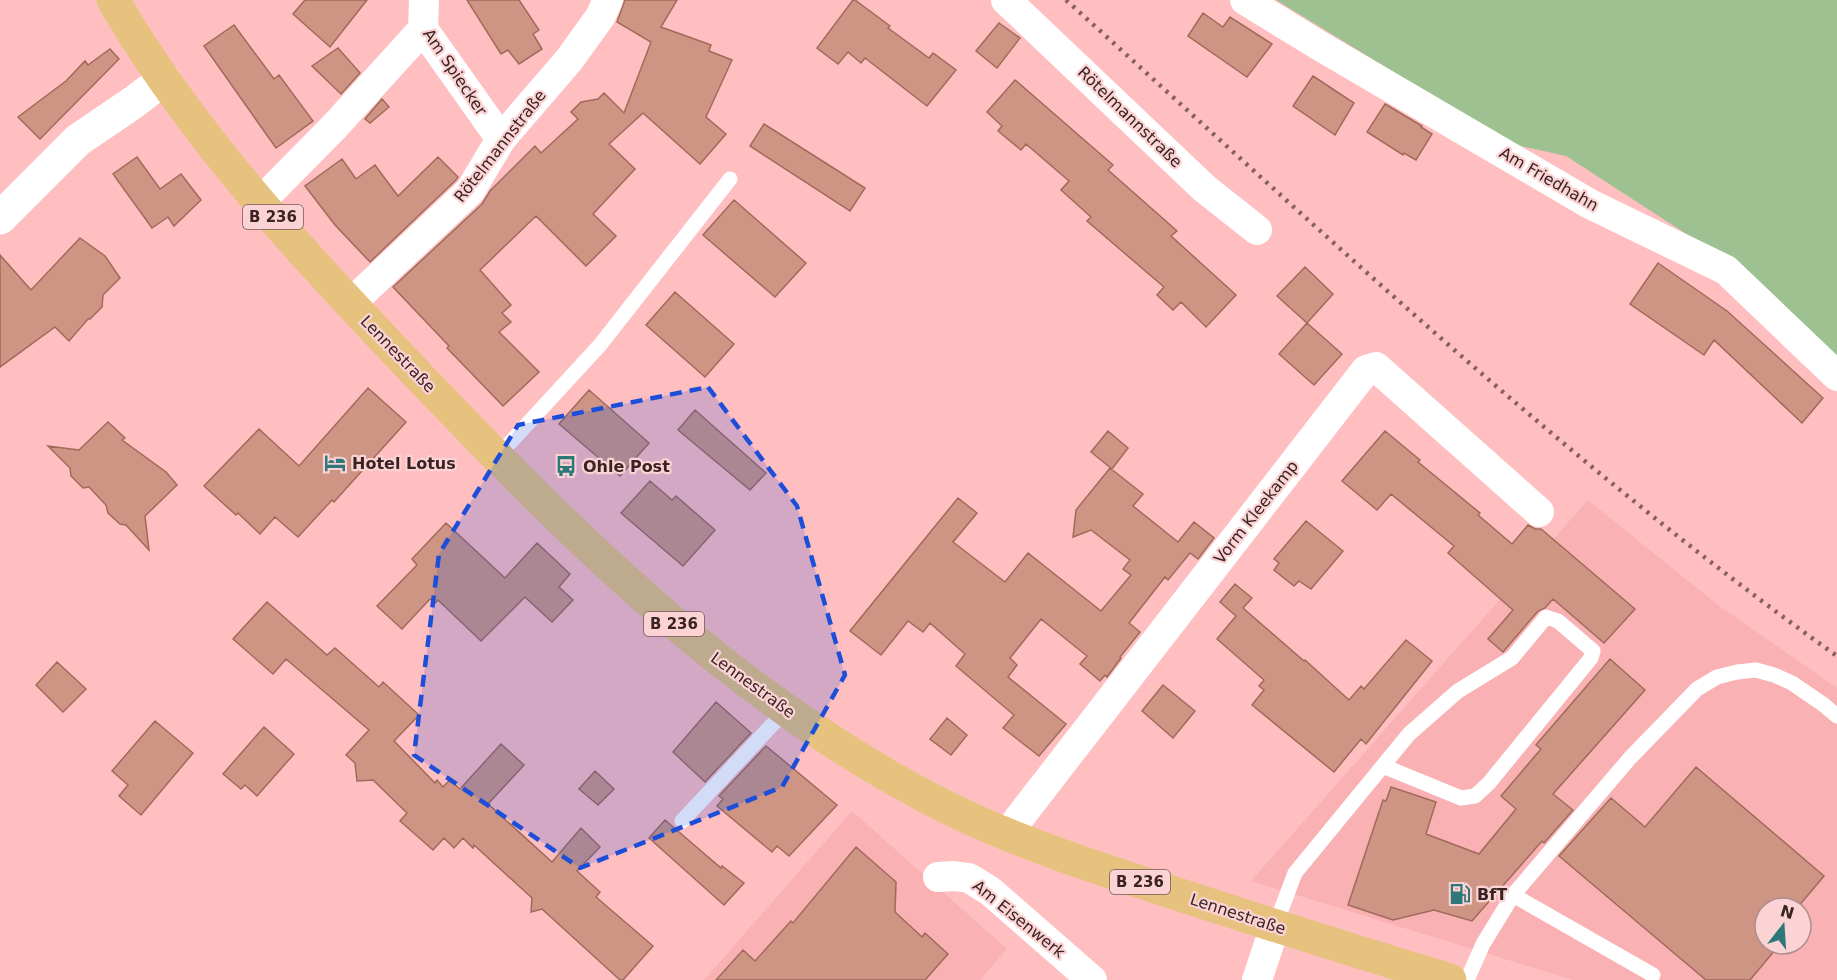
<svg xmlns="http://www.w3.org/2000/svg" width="1837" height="980" viewBox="0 0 1837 980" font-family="'DejaVu Sans',sans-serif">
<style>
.built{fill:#f9b1b3;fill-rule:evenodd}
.green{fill:#9ec191}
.building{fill:#cf9584;stroke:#a06a5a;stroke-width:1.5}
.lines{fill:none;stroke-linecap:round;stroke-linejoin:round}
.service{stroke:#fff;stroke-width:15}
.minor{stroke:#fff;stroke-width:30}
.tertiary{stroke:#fff;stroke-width:33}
.primary{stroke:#e6c27e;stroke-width:33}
.rail{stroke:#875f60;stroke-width:4.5;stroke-dasharray:3 6;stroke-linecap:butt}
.marked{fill:#1d4ed8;fill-opacity:0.2;stroke:#1d4ed8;stroke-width:4.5;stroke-dasharray:12 8;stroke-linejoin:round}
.labels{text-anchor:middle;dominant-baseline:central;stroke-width:4.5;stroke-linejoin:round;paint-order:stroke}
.shield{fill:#fbd3d4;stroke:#755859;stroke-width:1.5}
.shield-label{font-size:15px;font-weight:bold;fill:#3b2324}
.street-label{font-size:16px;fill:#3b2324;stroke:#fbd3d4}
.poi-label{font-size:16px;font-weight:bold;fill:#3b2324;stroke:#fbd3d4;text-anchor:start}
</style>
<rect width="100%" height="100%" fill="#ffbec0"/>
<!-- built -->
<path class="built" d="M1588,500L1718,605L1837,688V980H1573L1251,881ZM1765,908H1801V944H1765Z
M852,811L1007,949L980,980H704Z"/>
<!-- green -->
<path class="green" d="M1276,0H1837V360L1725,259L1566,156L1511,144Z"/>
<!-- building -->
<path class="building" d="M305,0H367L330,47L293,14Z
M467,0H519L539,30L533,34L542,49L519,64L508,50L501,54Z
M625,0H677L661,27L711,45L709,51L732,60L706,117L726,134L700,164L643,113L609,144L635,169L593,214L616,236L586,266L536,216L480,270L511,305L502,313L511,322L499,332L539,372L503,406L447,348L449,346L393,287L482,204L490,191L535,146L541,153L578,119L571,112L581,102L598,99L604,93L624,113L651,42L617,22Z
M853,0H855L890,26L888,28L929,58L933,53L956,70L927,106L865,58L861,63L848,52L838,64L817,48Z
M1203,13L1223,27L1230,17L1272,44L1247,77L1188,36Z
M999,23L1020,38L997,68L976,51Z
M234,25L274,79L279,75L313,121L276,148L204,46Z
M338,48L360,73L341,94L312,66Z
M110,49L119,59L40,139L18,117L66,81L85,61L88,65Z
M1313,76L1354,103L1335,135L1293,106Z
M1015,80L1113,165L1108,170L1177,231L1171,236L1236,295L1206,327L1181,302L1173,310L1157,295L1164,287L1087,221L1091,217L1061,190L1069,181L1026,144L1021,150L998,131L1002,126L987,112Z
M382,99L389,107L370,123L365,119Z
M1385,104L1422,126L1421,127L1432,134L1416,160L1404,153L1403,155L1367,132Z
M764,124L865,188L850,211L750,146Z
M137,157L160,189L181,174L201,200L174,226L168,217L152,228L113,174Z
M438,157L458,177L456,180L370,262L335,225L305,186L342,159L356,179L375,165L398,196Z
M734,200L806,263L775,297L703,235Z
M80,238L105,256L120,278L103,295L102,307L90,319H88L69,341L55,327L0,367V255L31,290Z
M1658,263L1727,311L1823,398L1802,423L1714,340L1704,355L1630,304Z
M1305,267L1333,294L1307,323L1277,296Z
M675,292L734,344L705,377L646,325Z
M1307,323L1342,354L1314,385L1279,354Z
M368,388L406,422L334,502L332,500L298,537L275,517L260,534L238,513L236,515L204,486L259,429L299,466Z
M589,390L649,443L620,476L559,424Z
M695,410L766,473L750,490L678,430Z
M108,422L125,438L122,440L166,472L177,485L145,516L149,550L126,525L120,524L108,513L106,505L89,487L83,488L71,476L70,468L48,446L79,450Z
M1108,431L1128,448L1112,469L1091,452Z
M1385,431L1420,460L1418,462L1480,513L1478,515L1512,544L1528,525L1535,529H1541L1635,609L1604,643L1553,599L1545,608L1538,611L1503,652L1488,639L1513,610L1448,553L1454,546L1391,494L1377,510L1342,481Z
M1110,468L1143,494L1133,506L1178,542L1194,522L1214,538L1198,559L1190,553L1168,580L1165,577L1129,623L1140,632L1120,657L1121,658L1107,677L1105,675L1100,681L1080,664L1087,656L1041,619L1010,658L1017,665L1008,677L1066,724L1039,756L1003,728L1014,715L956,666L965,654L930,623L923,632L908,621L881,655L850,631L958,498L977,513L953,542L1005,582L1028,553L1101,611L1131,575L1123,569L1130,560L1091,530L1073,537L1076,510Z
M650,481L672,500L676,496L715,530L683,566L621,513Z
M1306,521L1343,551L1311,589L1299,581L1294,586L1274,570L1279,563L1274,559Z
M446,523L505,578L537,543L570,574L559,587L573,600L552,622L525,597L481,641L438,600L435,603L430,599L402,629L377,606L417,565L412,559Z
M1235,584L1252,598L1243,608L1304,661L1305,660L1349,700L1361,686L1364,689L1406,640L1432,661L1366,744L1361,739L1334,772L1252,705L1264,690L1259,686L1264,680L1217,639L1236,616L1220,602Z
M267,602L327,655L335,648L379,687L383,682L419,715L394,741L435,783L437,780L443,787L450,780L460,789L501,744L524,765L488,804L552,862L581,828L600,847L577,871L600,892L596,897L653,946L623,980H620L542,909L531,912L532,898L474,845L473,848L463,838L454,848L444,838L433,850L400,821L407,813L373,780L357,781L355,763L346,755L369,730L286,659L273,674L233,639Z
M1610,659L1645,690L1553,794L1573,810L1544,843L1542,841L1472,921L1434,910L1393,920L1348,905L1383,800L1386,801L1391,787L1436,802L1426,834L1479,854L1516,809L1501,796L1541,749L1536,745Z
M57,662L86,689L63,712L36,685Z
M1163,685L1195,711L1173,738L1142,711Z
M716,702L751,733L705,782L673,752Z
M947,718L967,735L951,755L930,739Z
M155,721L193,753L141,815L119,796L128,785L112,771Z
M264,727L294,754L257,796L245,785L241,789L223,774Z
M766,746L837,805L789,856L777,846L772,852L717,806L723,799L719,796Z
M1696,767L1824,876L1797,908H1765V944H1780L1750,980H1706L1559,856L1611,798L1645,827Z
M595,771L614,789L598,805L579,789Z
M665,820L721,868L722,866L744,883L724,905L649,838Z
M856,847L896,882L895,912L922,937L925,933L948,954L925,980H716L743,950L755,961L791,921L793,923Z"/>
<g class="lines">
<!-- service -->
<path class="service" d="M497,457L600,345L730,179
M682,821L786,710
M1513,895L1653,975
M1275,926L1295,873L1409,734L1458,691L1512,658L1546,617L1558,621L1593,651L1591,658L1489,783L1475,796L1461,798L1383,766
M1467,980L1483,944L1513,895L1630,758L1697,689L1717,677L1737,672L1756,670L1774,675L1792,683L1824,705L1837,716"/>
<!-- minor -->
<path class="minor" d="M424,0L423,29L501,139
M1006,0L1204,188L1257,230
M1245,0L1320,46L1590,204L1726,270L1837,376
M260,202L335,126L423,29
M350,304L470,191L501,139L569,60L600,17L608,0
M1006,835L1366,370L1376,367L1539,512
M938,877L954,876L969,878L990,891L1092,980
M1257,980L1275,926"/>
<!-- tertiary -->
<path class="tertiary" d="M0,218L78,140L134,102L164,79"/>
<!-- primary -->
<path class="primary" d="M113,0C193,138 305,256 414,371C575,539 738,703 948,808C1015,841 1085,864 1156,887C1253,919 1351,950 1450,980"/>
<!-- rail -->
<path class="rail" d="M1066,0C1316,226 1562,460 1837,656"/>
</g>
<!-- marked area -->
<path class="marked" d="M708,387L797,506L845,675L782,787L580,868L414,755L439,554L518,425Z"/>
<!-- icons -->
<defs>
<symbol id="hotel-bare" viewBox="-9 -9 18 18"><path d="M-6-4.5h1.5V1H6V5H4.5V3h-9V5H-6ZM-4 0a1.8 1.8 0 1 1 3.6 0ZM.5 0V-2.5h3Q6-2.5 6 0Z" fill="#2e787a" stroke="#fbd3d4" stroke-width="2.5" paint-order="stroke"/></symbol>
<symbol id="bus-bare" viewBox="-9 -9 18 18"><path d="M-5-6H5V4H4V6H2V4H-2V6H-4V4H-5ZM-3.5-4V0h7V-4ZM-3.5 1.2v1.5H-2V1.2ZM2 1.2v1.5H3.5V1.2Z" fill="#2e787a" stroke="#fbd3d4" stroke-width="2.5" paint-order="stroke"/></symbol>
<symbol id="fuel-bare" viewBox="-9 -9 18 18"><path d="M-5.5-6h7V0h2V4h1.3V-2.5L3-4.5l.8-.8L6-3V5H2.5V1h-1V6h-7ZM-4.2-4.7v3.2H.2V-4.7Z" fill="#2e787a" stroke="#fbd3d4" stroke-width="2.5" paint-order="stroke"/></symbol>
</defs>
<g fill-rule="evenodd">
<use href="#hotel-bare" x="320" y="448" width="30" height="30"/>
<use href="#bus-bare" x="551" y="451" width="30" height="30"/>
<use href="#fuel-bare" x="1445" y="879" width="30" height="30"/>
</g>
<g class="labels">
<!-- shield labels -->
<g class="shield">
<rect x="243" y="205" width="60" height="24" rx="4.5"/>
<rect x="644" y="612" width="60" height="24" rx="4.5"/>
<rect x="1110" y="870" width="60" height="24" rx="4.5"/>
</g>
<g class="shield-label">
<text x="273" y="217">B 236</text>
<text x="674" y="624">B 236</text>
<text x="1140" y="882">B 236</text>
</g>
<!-- street labels -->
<g class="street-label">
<text transform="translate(455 72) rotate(56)">Am Spiecker</text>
<text transform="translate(1130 117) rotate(44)">Rötelmannstraße</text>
<text transform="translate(500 146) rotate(-52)">Rötelmannstraße</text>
<text transform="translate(1549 179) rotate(30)">Am Friedhahn</text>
<text transform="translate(398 354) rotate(46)">Lennestraße</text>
<text transform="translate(1256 512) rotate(-52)">Vorm Kleekamp</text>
<text transform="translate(753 685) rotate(36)">Lennestraße</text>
<text transform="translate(1238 914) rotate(18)">Lennestraße</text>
<text transform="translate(1019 919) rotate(39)">Am Eisenwerk</text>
</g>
<!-- poi labels -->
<g class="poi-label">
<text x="352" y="463">Hotel Lotus</text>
<text x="583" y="466">Ohle Post</text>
<text x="1477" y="894">BfT</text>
</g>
</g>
<!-- north arrow -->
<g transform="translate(1783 926) rotate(17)"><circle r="28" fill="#fbd3d4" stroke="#ae8d8e" stroke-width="1.5"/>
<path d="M0-4.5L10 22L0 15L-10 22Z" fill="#2e787a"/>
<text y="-9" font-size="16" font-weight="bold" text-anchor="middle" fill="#3b2324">N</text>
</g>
</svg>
